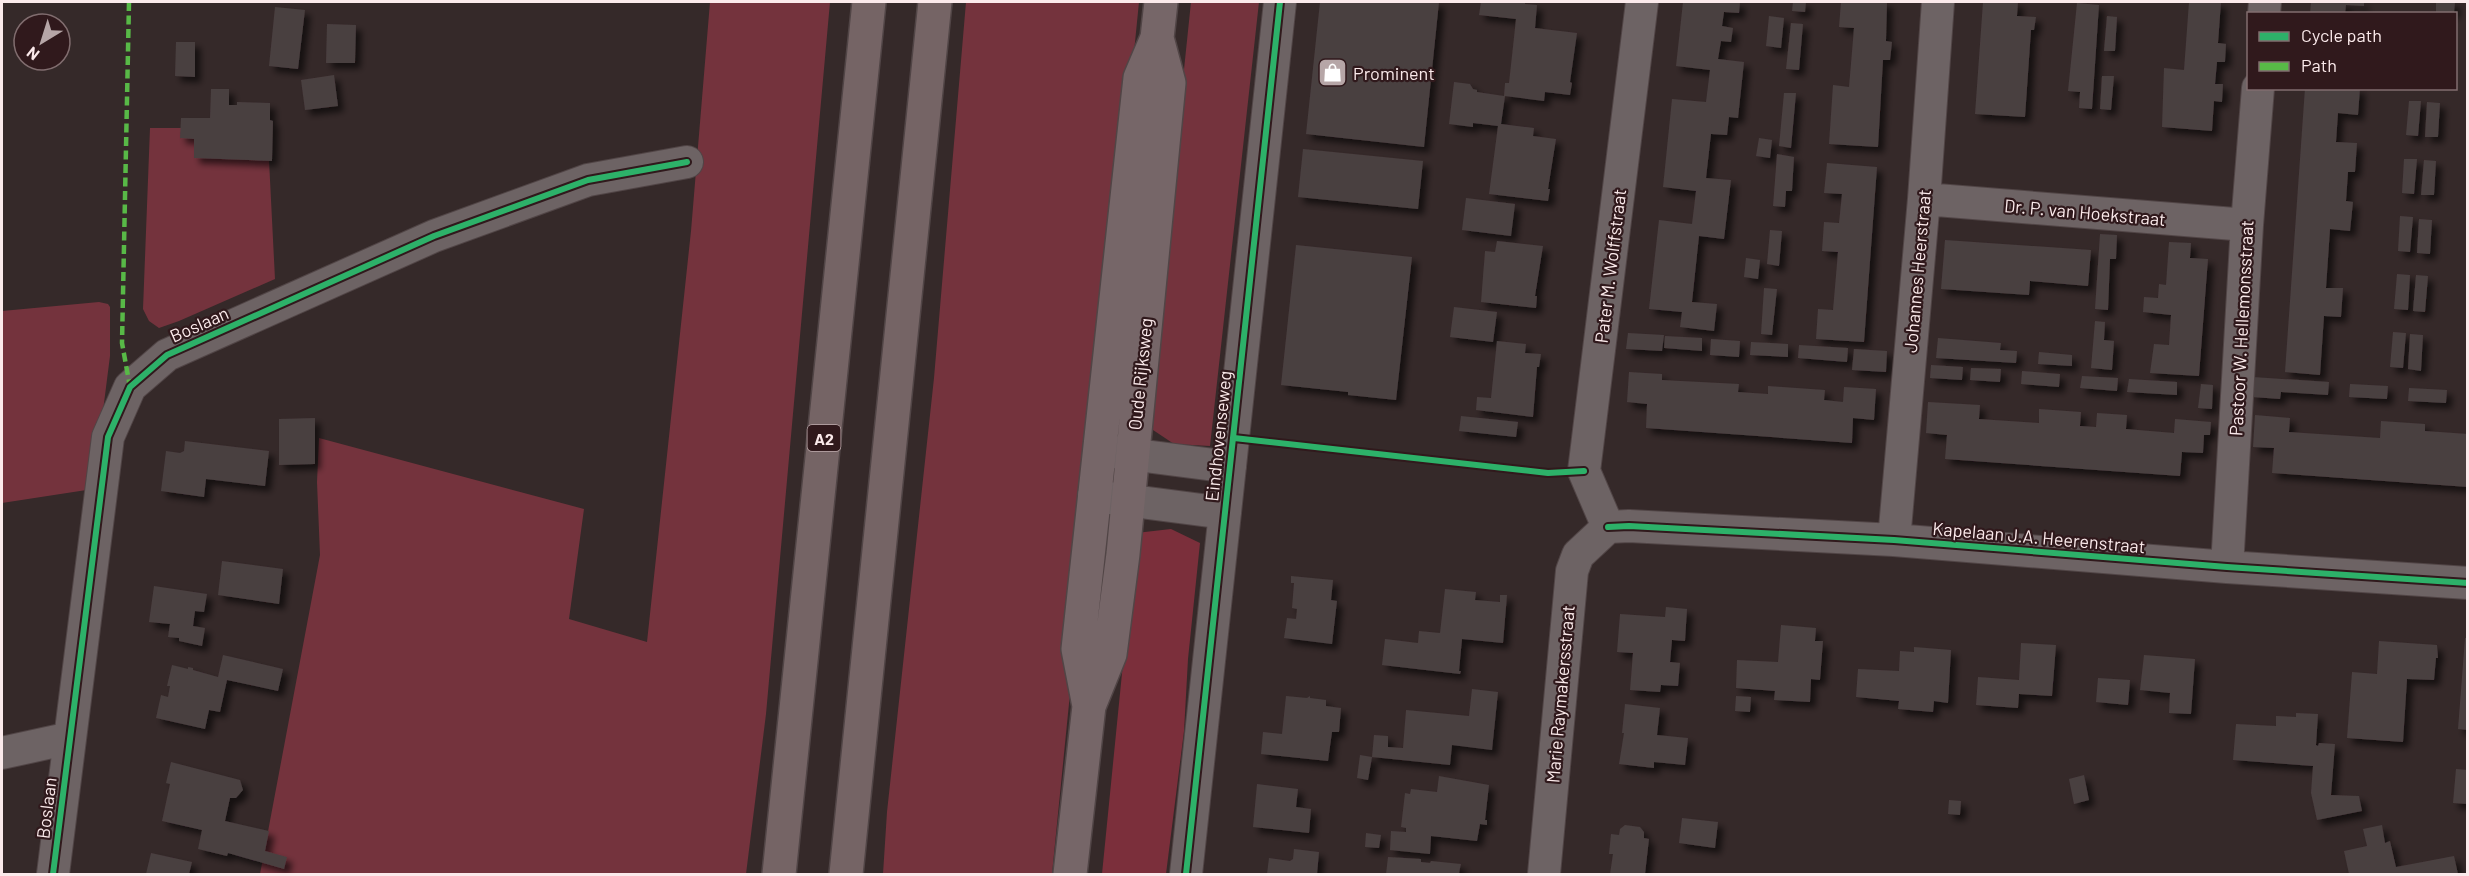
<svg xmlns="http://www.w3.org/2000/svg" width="2469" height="876" viewBox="0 0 2469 876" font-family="Barlow,sans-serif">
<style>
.green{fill:#74333d}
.forest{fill:#7b2f3b}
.building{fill:#4a3f40;filter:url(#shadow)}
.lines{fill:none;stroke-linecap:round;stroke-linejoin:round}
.minor-casing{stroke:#514546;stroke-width:34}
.major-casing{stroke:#514546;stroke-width:36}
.highway-casing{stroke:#514546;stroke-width:36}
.minor{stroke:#6d6364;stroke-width:32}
.major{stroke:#766668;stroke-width:33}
.highway{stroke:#756465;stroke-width:33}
.quiet{stroke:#58b947;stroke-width:4.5;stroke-dasharray:9 4.5;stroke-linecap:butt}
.cycleway-casing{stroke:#30191c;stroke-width:10}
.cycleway{stroke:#2db169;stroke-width:6}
.labels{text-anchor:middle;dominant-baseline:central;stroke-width:4.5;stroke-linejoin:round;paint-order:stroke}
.shield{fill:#30191c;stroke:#beabad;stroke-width:1.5}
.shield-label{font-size:16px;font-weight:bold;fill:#fbeaeb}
.poi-label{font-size:18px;fill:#fbeaeb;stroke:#30191c;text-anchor:start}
.street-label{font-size:18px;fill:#fbeaeb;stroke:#30191c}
</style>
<defs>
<filter id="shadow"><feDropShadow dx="5.5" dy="5.5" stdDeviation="3" flood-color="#0009"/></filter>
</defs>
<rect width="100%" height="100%" fill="#352929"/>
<!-- green -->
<path class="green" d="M710,2H830L766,714L746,874H260L320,555L317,482L319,438L584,509L569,619L647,642L691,231Z
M966,2H1139L1052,874H883L887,812L934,378Z
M1191,2H1259L1210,446L1174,444L1147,426Z
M150,128H270L269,160L275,279L179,321L159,328L149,321L143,309Z
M99,302L108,304L110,307V356L93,489L2,503V311Z"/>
<!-- forest -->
<path class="forest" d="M1171,529L1200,543L1188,659L1184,731L1166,874H1102L1136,533Z"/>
<!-- building -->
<path class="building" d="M1320,2H1439L1424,147L1306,134Z
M1481,2H1525V4L1537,5L1535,28L1577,33L1570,82L1572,83L1570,95L1545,92L1544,101L1505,96L1501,124L1534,128L1533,136L1556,139L1548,189H1550L1548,201L1489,194L1498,126L1473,123V127L1449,124L1454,82L1470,84L1473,89L1477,90V92L1504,96L1505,83H1509L1516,19L1479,15Z
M1683,2H1740L1739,13L1724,12L1722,26L1733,28L1731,42L1721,41L1718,59L1744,62L1738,118L1729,117L1727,135L1711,134L1706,178L1731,180L1724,239L1699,236L1692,302L1717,304L1714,331L1680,327L1682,312L1649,309L1659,220L1692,224L1696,191L1663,187L1672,99L1706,102L1710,70L1676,66Z
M1793,2H1806L1805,12L1792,11Z
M1841,2H1887L1886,41L1892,42L1890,60H1883L1878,147L1829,144L1833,85L1849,87L1854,28L1839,27Z
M1983,2H2018L2017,16L2036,17L2034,30H2031L2025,117L1975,114Z
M2189,2H2221L2218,43L2226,44L2225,62H2217L2215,84H2223L2222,102L2214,101L2212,131L2162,127L2164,68L2184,70Z
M2311,2H2364V6L2346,5L2345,14H2310Z
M2436,2H2455L2454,13L2436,12Z
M2077,3L2099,5L2092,109L2079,108L2080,92L2068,91Z
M275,7L305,10L298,69L269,66Z
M1769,16L1784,18L1781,48L1766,46Z
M2107,16L2117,17L2115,51H2104Z
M1791,23L1803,24L1799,70L1786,69Z
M327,24L356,25L355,63H326Z
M176,42H195V77L175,76Z
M334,75L338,106L305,110L301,80Z
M2102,76H2114L2111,110L2100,109Z
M2305,88H2360L2358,115L2338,113L2336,142L2357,143L2355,172H2348L2346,201L2353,202L2350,231L2330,229L2326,288H2343L2341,317L2324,316L2320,375L2285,372Z
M211,89H229V105H237V102L270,103V120L273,121L272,161L194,158V139L180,138L181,118H210Z
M1784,93H1796L1791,148L1779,146Z
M2409,101H2421L2418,136L2406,135Z
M2427,102L2440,103L2438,137H2425Z
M1759,138L1772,140L1770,158L1756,156Z
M1303,149L1423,161L1418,209L1298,197Z
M1777,154L1794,157L1792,191H1786L1785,207L1773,206Z
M2404,159H2417L2414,194L2402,193Z
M2424,160L2436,161L2434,195H2421Z
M1827,163L1877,167L1864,342L1816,339L1818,309L1833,310L1838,252L1822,251L1824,222L1839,223L1842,194L1824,193Z
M1466,198L1515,204L1511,236L1462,230Z
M2400,216L2413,217L2410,252L2398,251Z
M2419,219L2432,220L2430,254L2417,253Z
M1770,230L1782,231L1779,266L1767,264Z
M2100,234L2117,235L2116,259H2110L2108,310L2095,309Z
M1945,240L2091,250L2088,286L2030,281L2029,295L1941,289Z
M1497,241L1543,246L1535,296H1537L1536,308L1481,302L1485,251L1495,252Z
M2169,242L2191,243L2190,258L2208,259L2199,376L2150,373L2154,344L2169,345L2171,315L2143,312L2144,297L2158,298L2159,284L2166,285Z
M1296,245L1412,257L1396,400L1348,395V392L1281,385Z
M1746,258L1760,260L1758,279L1744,277Z
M2397,274L2410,275L2408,310L2394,309Z
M2416,275L2428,276L2425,312L2413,311Z
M1764,288L1777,289L1772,335L1761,334Z
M1454,307L1497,312L1493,342L1450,337Z
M2095,321L2105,322L2104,340L2114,341L2112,370L2091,368Z
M2393,332L2406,333L2403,368L2390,367Z
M1628,333L1664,335L1662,351L1626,349Z
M2410,334L2423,335L2421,371L2408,369Z
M1665,336L1702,338V351L1664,348Z
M1938,338L2001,343L2000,350L2017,351L2016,363L1936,358Z
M1711,339L1740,341L1739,357L1710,355Z
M1497,341L1526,344L1525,353L1541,354L1539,367H1537L1533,417L1476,410L1477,397L1491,398Z
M1751,342L1788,344V357L1750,355Z
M1799,345L1848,348L1847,362L1798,358Z
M1854,349L1887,351L1886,372L1852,370Z
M2039,352L2072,355V366L2038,364Z
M1931,365L1963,367L1962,380L1930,378Z
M1971,368L2001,369L2000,382L1970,380Z
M2022,371L2060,374L2059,387L2021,384Z
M1629,372L1662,374V380L1739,384L1738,392L1768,394V386L1825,390L1824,400L1843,402L1844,387L1876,389L1874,420L1853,418L1852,443L1646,428L1647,404L1627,402Z
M2082,376L2118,378L2117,391L2080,388Z
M2253,377L2329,382L2328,395L2281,392L2280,399L2252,397Z
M2129,379L2177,382V395L2127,392Z
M2201,384L2213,385L2212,409L2198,408Z
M2350,384L2388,386L2387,399L2349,397Z
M2409,388L2447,390L2446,403L2408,401Z
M1928,402L1980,405L1979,419L2039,423V409L2081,412L2080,426L2096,427L2097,413L2127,415L2126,429L2174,433L2175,419L2211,422L2210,435H2204L2203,453L2182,452L2180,476L1945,459L1947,435L1926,433Z
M2255,415L2290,418L2289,432L2380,438L2381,421L2425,424V431L2468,434V487L2272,473L2274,448L2253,447Z
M1461,416L1518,422L1516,437L1459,431Z
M315,418V464L279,465V419Z
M185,441L269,451L265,486L206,479L204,497L161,491L166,451L180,453L184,451Z
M222,561L283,569L279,604L218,595Z
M1291,576L1333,580L1331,600L1337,601L1332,644L1284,638L1287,618L1296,619L1297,609L1292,608L1294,583H1291Z
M154,586L207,594L204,612L195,611L193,626L205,628L202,646L179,641V638L168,637L170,624L149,622Z
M1445,589L1476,592L1475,600L1500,602V595H1507L1503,643L1462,639L1459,671H1461L1460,674L1382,665L1385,639L1418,643L1419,631L1440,633Z
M1666,607L1687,609L1685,641L1672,640L1670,662L1680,663L1678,686L1661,685L1660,692L1630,690L1633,653L1617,652L1620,614L1665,617Z
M1781,625L1816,628L1815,641H1823L1820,680L1811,679L1810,702L1774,700L1775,691L1736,688L1737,660L1778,662Z
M2465,638H2468V730L2458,729Z
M2379,641L2437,645L2438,658H2436L2434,680L2407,679L2403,742L2347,738L2352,672L2377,674Z
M2021,643L2056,645L2052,696L2019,694L2018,708L1976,705L1978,677L2019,680Z
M1914,647L1951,650L1948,703L1934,701L1933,712L1898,709L1899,701L1856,697L1858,669L1899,671L1900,651L1914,652Z
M223,655L283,669L278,691L227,680L220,712L209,710L205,729L156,718L161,695L168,697L170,686H167L172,665L188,669V667L193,668V670L218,677Z
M2144,655L2195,659L2191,714L2169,713L2170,693L2140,690Z
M2098,678L2130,680L2128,705L2096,702Z
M1472,689L1498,692L1492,750L1452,745L1450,765L1372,757L1374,735L1388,736V747L1403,748L1406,710L1469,716Z
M1286,696L1307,698L1310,696V698L1326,700V706L1341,708L1339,732H1332L1328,761L1261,754L1263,732L1282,734Z
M1736,696L1751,697L1750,712L1735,711Z
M1625,704L1660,708L1657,735L1688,738L1685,765L1654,762V768L1619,764L1624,733H1622Z
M2296,713L2318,714L2316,745L2318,746L2319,743L2335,744L2331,795L2359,796L2362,811L2317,820L2311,793L2313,766L2233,760L2236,724L2276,726V716L2296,717Z
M1360,755L1372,757L1368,780L1357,778Z
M171,762L240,780L243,790L236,798H230L225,821L269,831L265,851L287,857L284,869L228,853L227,856L198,849L202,830L162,821L170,784L166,783Z
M2456,769L2468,770V804L2453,803Z
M2084,775L2089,800L2074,804L2069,779Z
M1439,776L1489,785L1485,820H1487V825L1480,824L1477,841L1431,836L1430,854L1390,850L1391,831L1406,832V828L1401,827L1405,793L1410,794L1411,789L1437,792Z
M1257,784L1298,789L1296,807L1311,809L1309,833L1253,827Z
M1949,800L1961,801L1960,815L1948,814Z
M1682,818L1718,822L1715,848L1679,843Z
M1625,825L1640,827L1644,832V838L1649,839L1645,874H1610L1613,854H1609L1611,834L1619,835L1620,829Z
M2382,825L2385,843L2390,841L2396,867L2454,856L2458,874H2349L2344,851L2367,846L2363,829Z
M1366,833L1381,835L1379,848L1365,847Z
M1294,849L1319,852L1317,874H1267L1269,858L1290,861L1293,859Z
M151,853L192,862L189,874H146Z
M1388,857L1421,859V862L1430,863L1431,861L1461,864L1460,868L1459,874H1386Z"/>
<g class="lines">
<defs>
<path id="minor" d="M2264,14L2265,2
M1924,199L2247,225
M1106,451L1230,467
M1094,496L1225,513
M1608,527L1629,526L1894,540L2227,567L2468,583
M1608,527L1584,471L1642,2
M1894,540L1924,199L1938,2
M2227,567L2247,225L2258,88
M2,753L70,738
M53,874L108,437L130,387L167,355L434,236L588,180L687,162
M1186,874L1280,2
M1544,874L1572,571L1578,555L1608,527"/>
<path id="major" d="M1089,706L1078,649L1140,78L1157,38L1161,2
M1070,874L1089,706L1110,654L1123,554L1169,83L1157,38"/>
<path id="highway" d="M779,874L869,2
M846,874L935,2"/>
</defs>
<!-- minor casing -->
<use href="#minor" class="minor-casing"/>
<!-- major casing -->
<use href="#major" class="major-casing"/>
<!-- highway casing -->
<use href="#highway" class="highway-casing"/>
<!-- minor -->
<use href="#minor" class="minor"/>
<!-- major -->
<use href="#major" class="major"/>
<!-- highway -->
<use href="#highway" class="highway"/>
<!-- quiet -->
<path class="quiet" d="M129,2L122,343L130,387"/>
<defs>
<path id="cycleway" d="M1234,438L1548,473L1584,471
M1608,527L1629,526L1894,540L2227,567L2468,583
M53,874L108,437L130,387L167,355L434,236L588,180L687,162
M1186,874L1280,2"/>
</defs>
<!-- cycleway casing -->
<use href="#cycleway" class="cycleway-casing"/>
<!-- cycleway -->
<use href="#cycleway" class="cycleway"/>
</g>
<!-- icons -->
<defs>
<symbol id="shop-square" viewBox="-11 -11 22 22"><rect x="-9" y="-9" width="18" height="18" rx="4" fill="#b6a6a7" stroke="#30191c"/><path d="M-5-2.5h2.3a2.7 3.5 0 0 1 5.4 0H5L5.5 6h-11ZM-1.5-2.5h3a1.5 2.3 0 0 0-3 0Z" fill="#fff"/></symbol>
</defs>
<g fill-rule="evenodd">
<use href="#shop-square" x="1316" y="56" width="33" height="33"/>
</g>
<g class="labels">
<!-- shield labels -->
<rect class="shield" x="807.5" y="425" width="33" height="26" rx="4.5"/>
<g class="shield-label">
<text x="824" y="438">A2</text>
</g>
<!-- poi labels -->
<g class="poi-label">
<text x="1353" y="73">Prominent</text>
</g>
<!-- street labels -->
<g class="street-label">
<text transform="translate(2085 212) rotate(5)">Dr. P. van Hoekstraat</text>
<text transform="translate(1610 266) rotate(-83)">Pater M. Wolffstraat</text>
<text transform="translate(1917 271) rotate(-85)">Johannes Heerstraat</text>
<text transform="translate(199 324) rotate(-24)">Boslaan</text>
<text transform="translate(2241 328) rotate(-87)">Pastoor W. Hellemonsstraat</text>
<text transform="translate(1140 374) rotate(-84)">Oude Rijksweg</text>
<text transform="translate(1218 436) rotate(-84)">Eindhovenseweg</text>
<text transform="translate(2039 537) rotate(5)">Kapelaan J.A. Heerenstraat</text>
<text transform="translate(1560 694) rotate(-85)">Marie Raymakersstraat</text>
<text transform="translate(46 808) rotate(-83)">Boslaan</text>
</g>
</g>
<!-- border -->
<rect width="2469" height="876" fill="none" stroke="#fbeaeb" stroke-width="6"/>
<!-- legend -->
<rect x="2247" y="12" width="210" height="78" fill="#30191c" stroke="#816d6f" stroke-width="1.5"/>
<rect x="2259" y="32" width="30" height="9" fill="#2db169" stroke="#816d6f" stroke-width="1.5"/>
<text x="2301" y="42" font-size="18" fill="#fbeaeb">Cycle path</text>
<rect x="2259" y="62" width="30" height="9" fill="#58b947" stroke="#816d6f" stroke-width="1.5"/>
<text x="2301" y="72" font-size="18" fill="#fbeaeb">Path</text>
<!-- north arrow -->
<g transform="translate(42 42) rotate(218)"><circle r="28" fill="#30191c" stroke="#816d6f" stroke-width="1.5"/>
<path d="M0-4.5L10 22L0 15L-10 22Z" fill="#b6a6a7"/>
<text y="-9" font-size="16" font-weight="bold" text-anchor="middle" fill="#fbeaeb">N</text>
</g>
</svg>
